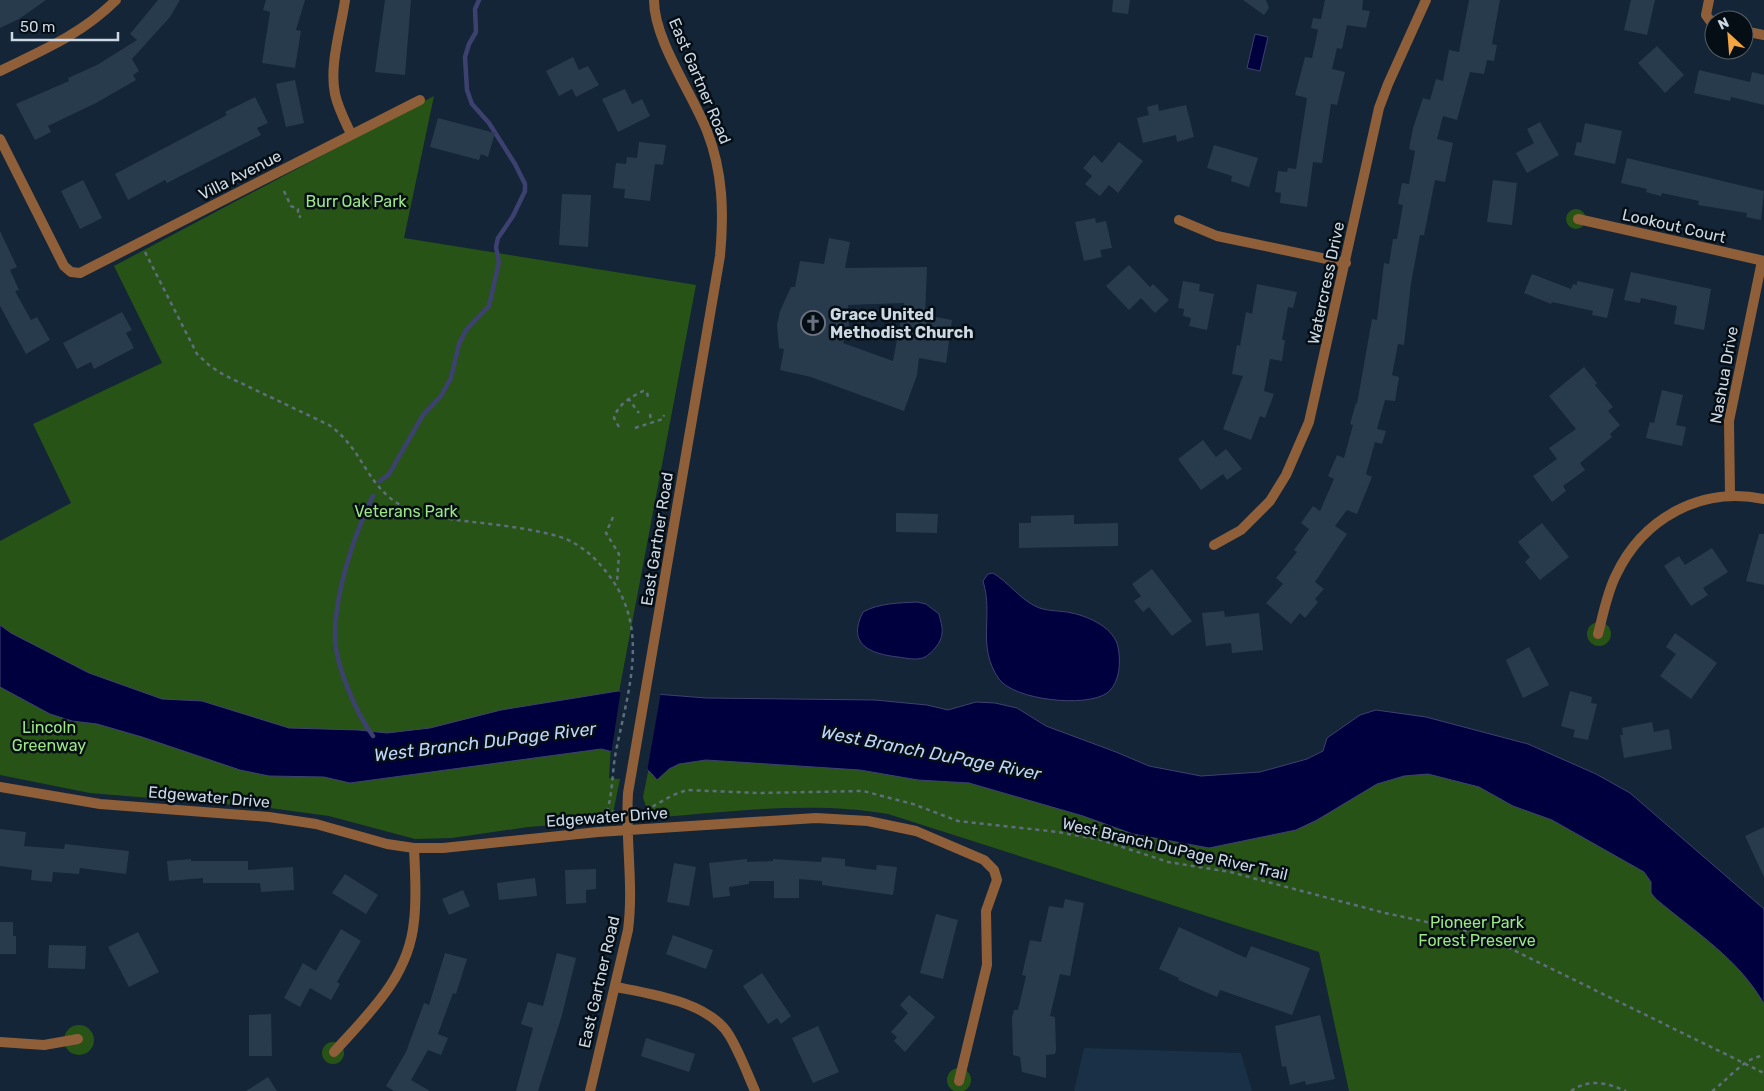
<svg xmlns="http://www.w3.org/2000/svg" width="1764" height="1091" viewBox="0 0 1764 1091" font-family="Rubik,sans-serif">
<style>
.built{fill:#193046}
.green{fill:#275416}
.water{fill:#00003f;stroke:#3d4170}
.pier{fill:#132536}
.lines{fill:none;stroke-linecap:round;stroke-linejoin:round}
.stream{stroke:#3d4170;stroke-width:4.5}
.building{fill:#283b4d;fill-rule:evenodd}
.path{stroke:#5f6e7d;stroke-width:2.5;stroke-dasharray:4 4;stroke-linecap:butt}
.street{stroke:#8e5f39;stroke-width:10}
.labels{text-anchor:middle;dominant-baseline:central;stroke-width:5;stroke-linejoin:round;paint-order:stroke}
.street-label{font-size:16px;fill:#ccd8e3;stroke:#060e15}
.park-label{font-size:16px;fill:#9ce683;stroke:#060e15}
.poi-label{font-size:16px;font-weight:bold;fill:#ccd8e3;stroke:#060e15;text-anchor:start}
.water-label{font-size:18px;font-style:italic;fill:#bed4fb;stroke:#060e15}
</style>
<rect width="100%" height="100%" fill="#132536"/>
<!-- built -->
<path class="built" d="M1084,1048L1241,1053L1252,1091H1074Z"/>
<!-- green -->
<path class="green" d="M434,96L404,238L696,285L612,729L609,778L620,779L613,813L606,821L528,827L452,838L415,839L329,816L270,808L90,793L0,775V541L71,503L33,424L162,363L114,266Z
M1566 219a10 10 0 1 1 20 0a10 10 0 1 1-20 0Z
M1587 634a12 12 0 1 1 24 0a12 12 0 1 1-24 0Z
M657,727L1169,808L1374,745L1530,779L1764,960V1091H1349L1319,952L888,814C817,801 733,811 662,817C650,814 646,809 643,797Z
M64 1040a15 15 0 1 1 30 0a15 15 0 1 1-30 0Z
M322 1053a11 11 0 1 1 22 0a11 11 0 1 1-22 0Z
M947 1080a12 12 0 1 1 24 0a12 12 0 1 1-24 0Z"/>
<!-- water -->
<path class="water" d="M1255,34L1268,37L1260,71L1247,68Z
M993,573C1008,582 1019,598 1035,606C1046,612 1060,610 1072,613C1090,617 1114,628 1118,647C1121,662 1120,683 1107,693C1086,708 1014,700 999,679C976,646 994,617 983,581L988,574Z
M917,602L926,604L939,614C940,620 943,627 942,633C942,642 932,653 925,657C917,661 906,658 898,657C871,654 846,645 863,612C879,603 899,603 917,602Z
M0,625L11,633L89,673L162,699L202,701L289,728L358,730L387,733L430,728L501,710L618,691L706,698L875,700L927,705L948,710L976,702L995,703L1017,708L1046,726L1116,752L1149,766L1201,776L1260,772L1307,759L1323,751L1327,738L1360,715L1376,710L1426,717L1528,744L1596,774L1630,793L1764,909V1004C1739,959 1695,932 1656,899L1651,893V882L1644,872L1552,820L1513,806L1479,787L1428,774L1404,776L1377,784L1317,820L1296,830L1209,848L1133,834L1083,816L969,783L918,780L860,770L706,760L679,764L669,769L657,780C643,761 623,754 601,749L350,783L324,777L269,776L240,770L142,737L97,724L72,721L50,714L0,687Z"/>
<!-- pier -->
<path class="pier" d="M621,689L661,692L647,772L631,760L611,754Z"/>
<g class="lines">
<!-- stream -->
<path class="stream" d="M380,481L389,474L423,415L441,396L451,378L459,344L466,330L489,306L499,262L496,247L498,238L513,216L525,191V184L515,164L489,123L472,104L467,90L465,57L469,44L476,32L475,9L479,0
M373,736C356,713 335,664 335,636C335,592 354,535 373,496"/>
</g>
<!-- building -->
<path class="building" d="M0,0H46L19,19L0,28Z
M158,0H180L170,17L132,59L139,71L133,75L136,80L96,103L48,126L51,132L35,140L16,104L69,81L68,78L97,65L137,40L130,34Z
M266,0H305L296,30L301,31L295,68L262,63L270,12L263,10Z
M385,0H411L405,75L375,72Z
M1113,0H1130L1128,14L1112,12Z
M1243,0H1266L1269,8L1264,15Z
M1325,0H1363L1362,10L1370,11L1366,28L1347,25L1342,49L1337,48L1332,69L1345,72L1337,105L1331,104L1322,163L1313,162L1307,207L1280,203L1281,193L1275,192L1278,171L1287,172L1288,168L1296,169L1307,98L1295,95L1305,57L1312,58L1318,30L1311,28L1313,18L1321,19Z
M1469,0H1500L1492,44L1497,45L1494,61L1487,60L1484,74L1470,72L1457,120L1443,116L1437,139L1453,143L1445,182L1435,180L1424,235H1420L1411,283L1404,345L1398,344L1392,375L1399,377L1395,401L1385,400L1377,429L1386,431L1382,444L1375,442L1366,474L1372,477L1357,514L1347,510L1335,526L1347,534L1315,582L1324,589L1315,599L1318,602L1305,618L1300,613L1291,624L1266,603L1283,584L1276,578L1297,552L1294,550L1309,529L1301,523L1313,506L1320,511L1334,479L1328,476L1337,455L1344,458L1353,425L1350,424L1356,403L1357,404L1372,319L1377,320L1384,263L1389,264L1393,239H1397L1403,205L1398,204L1402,183L1409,184L1415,151L1409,149L1413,128L1423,98L1430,100L1436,79L1443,81L1449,50L1459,52Z
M1631,0H1655L1647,35L1624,30Z
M1657,46L1684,75L1665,93L1638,63Z
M573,57L579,70L588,66L599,85L576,97L572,89L559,96L546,71Z
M1699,70L1750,82L1752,72L1764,75V105L1731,97L1730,101L1694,93Z
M295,80L304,123L286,127L276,84Z
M625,89L632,104L642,99L650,116L618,132L602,99Z
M255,97L268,123L257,128L261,135L167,183L165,180L128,200L115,174L227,115L225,112Z
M1158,104L1159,111L1186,105L1194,137L1177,142L1176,135L1143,143L1137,118L1149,115L1147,107Z
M438,118L495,133L488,157L481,154L479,160L430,147Z
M1540,122L1559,155L1527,173L1516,153L1534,143L1527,129Z
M1585,123L1622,131L1615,164L1574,155L1577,142L1581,143Z
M639,142L666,145L663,165L655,164L650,201L624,198L625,189L613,188L616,163L626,164L627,157L637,158Z
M1119,142L1143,161L1118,193L1109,185L1100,196L1085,184L1092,176L1083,168L1094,155L1102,163Z
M1214,145L1258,158L1249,187L1231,181L1232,176L1207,168Z
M1627,158L1764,191L1761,220L1746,217L1747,213L1698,205L1699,201L1662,193L1661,196L1646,192L1647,189L1621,183Z
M83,180L102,218L80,229L61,191Z
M1493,180L1517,183L1512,225L1487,222Z
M562,194L591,195L588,247L559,245Z
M1095,218L1096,223L1106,221L1112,248L1100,250L1102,257L1084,261L1075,222Z
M0,231L17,267L10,270L19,290L15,291L31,320L37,317L50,340L26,354L0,306Z
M829,238L850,242L845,268L927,267L925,315L952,320L946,363L919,358L917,375L904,411L811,377L780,370L784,349L779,348L777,325L780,311L791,287H795L800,261L824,264ZM904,303L893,361L843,343L849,328L848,305Z
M1129,265L1150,287L1153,284L1169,300L1155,313L1141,298L1129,310L1106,286Z
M1631,272L1711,289L1704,330L1674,324L1677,306L1641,298L1640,303L1624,300Z
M1532,274L1571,289L1573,284L1577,285V281L1614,289L1607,318L1592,315L1593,311L1552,302L1551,304L1524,293Z
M1183,281L1200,284L1199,291L1214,294L1207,330L1189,326L1191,318L1183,316L1184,309L1178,308Z
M1257,284L1297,292L1293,308L1288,307L1282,340H1285L1282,361L1270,359L1264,391L1274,394L1265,418L1260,416L1251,440L1223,429L1243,376L1232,374L1237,345L1240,346L1246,312L1252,314Z
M122,312L132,330L126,333L134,348L94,369L91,362L77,369L63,343Z
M1584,367L1597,383L1595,385L1613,407L1608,411L1620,425L1610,434L1612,437L1580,463L1585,470L1563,486L1566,491L1552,502L1533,476L1557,459L1549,448L1576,429L1549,396Z
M1662,390L1683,395L1676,425L1686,427L1682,446L1646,438L1650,422L1654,423Z
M1203,440L1216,457L1226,449L1242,469L1227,480L1223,474L1201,490L1178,459Z
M896,513L938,514L937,533L896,532Z
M1074,515V524L1118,523V546L1019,548V523H1031V516Z
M1542,523L1569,557L1540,580L1525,562L1530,557L1518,542Z
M1759,534H1764V585L1746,581Z
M1712,548L1728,572L1703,588L1708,595L1691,606L1664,566L1679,556L1685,565Z
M1152,569L1192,621L1172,636L1149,607L1143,612L1134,601L1141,596L1132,584Z
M1224,611L1225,617L1259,613L1263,650L1232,653L1231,643L1206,646L1202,613Z
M1675,633L1717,663L1691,699L1660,676L1676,654L1666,647Z
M1529,647L1549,685L1523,698L1506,660Z
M1570,691L1592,697L1591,703L1597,704L1588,740L1573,737L1575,730L1561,726Z
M1652,722L1654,732L1669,729L1672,749L1624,758L1620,735H1623L1622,728Z
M1764,827V877L1745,836Z
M0,829L26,832L24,846L64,849L65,844L129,851L126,874L80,868L79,874L53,872L52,882L31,880L32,870L0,866Z
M822,857L845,859V866L876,870L877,865L897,867L893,895L822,885V881L799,879V898H774V881H749V884L729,887L730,896L713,898L709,863L747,859V862L773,861V859L821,862Z
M191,859V861H248V870L293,867L294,890L261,892L260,883H203V878L169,881L167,861Z
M674,863L696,867L689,906L667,902Z
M596,869V889L586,890V903L566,904L565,870Z
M345,874L378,895L366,914L332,893Z
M535,878L537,896L499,900L497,883Z
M463,890L470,906L449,915L442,899Z
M1065,899L1084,903L1070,976L1060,974L1050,1016L1055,1017L1056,1050L1055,1054L1046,1055V1078L1022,1072L1020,1057L1013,1055L1012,1017L1014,1010H1018L1026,976L1022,975L1030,940L1041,942L1049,906L1063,908Z
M936,914L958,920L943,979L920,973Z
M0,922H13V936H16V954H0Z
M1179,927L1246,958L1251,946L1310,968L1292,1015L1220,990L1217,997L1178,980L1179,978L1159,969Z
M341,929L361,941L337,982L340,984L331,1000L310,988L300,1007L284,998L303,963L316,971Z
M138,932L159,972L129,987L108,947Z
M673,935L713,950L706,969L666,954Z
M49,945L86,946L85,969L48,968Z
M445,953L467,959L456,994L453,993L438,1034L448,1038L441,1055L428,1050L411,1080L430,1091H394L386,1086L406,1052L424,1003L429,1005Z
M557,953L576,958L562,1015L538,1091H516L533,1028L521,1024L528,1002L543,1006Z
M762,973L791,1016L781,1024L777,1018L768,1024L743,986Z
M909,995L935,1017L905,1052L894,1041L897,1037L891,1032L908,1013L900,1005Z
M271,1014L272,1056H249V1015Z
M1320,1015L1335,1079L1306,1085L1305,1081L1290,1085L1286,1066L1282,1067L1275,1026Z
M818,1026L839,1072L813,1083L792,1038Z
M646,1038L695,1054L689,1072L641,1056Z
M268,1077L277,1091H246Z"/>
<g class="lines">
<!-- path -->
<path class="path" d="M284,191L291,206L298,209V216L301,217
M145,252L197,354L210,366L224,375L329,425C365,450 366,490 408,509C423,516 440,517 456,520C489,524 524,527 557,536C575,541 591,553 603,568C652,624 629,686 616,751C612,771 613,792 607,811L615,812
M628,398L639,413
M650,414L651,423
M619,427L614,418C618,404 631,397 643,391L647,392L648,398
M635,428L663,419L664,415
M613,517L606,533L619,554L617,582
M638,812H643L673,795L687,790L758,793L863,791L913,804L958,821L1058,832L1101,840L1168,862L1230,872L1385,913L1464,930L1495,941L1764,1073
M1571,1091C1590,1078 1607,1083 1626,1091
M1712,1091C1727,1081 1745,1056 1764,1056"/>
<!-- street -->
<path class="street" d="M345,0C341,29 329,65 335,94C338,108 345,121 351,134
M1709,0L1706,15L1714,26
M1744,31L1764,35
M0,71C43,50 82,34 116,0
M0,139L64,266L71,272L80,273L420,100
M1578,219L1764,261
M1179,220L1217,236L1346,263
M1730,495L1729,421L1762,261
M1214,545L1241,530L1270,501L1286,475L1309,422L1379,108L1388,84L1426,0
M1598,634C1603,615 1607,593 1616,575C1643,518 1701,486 1764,499
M0,787L100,804L269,817L316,824L387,844L414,848H443L598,832L816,818L868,821L916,831L984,860L994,870L997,880L986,911L987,965L959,1081
M616,987C652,994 709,1002 729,1035C740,1053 747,1073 755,1091
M0,1042L44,1045L78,1039
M334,1052C369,1013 409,977 414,921C417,897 415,872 414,848
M590,1091L628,930C634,884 625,839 628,793L720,256C724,213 723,172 707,131C692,93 654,40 654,0"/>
</g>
<!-- icons -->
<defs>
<symbol id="church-ring" viewBox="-11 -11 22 22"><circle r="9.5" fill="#060e15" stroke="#6b7280" stroke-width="1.5"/><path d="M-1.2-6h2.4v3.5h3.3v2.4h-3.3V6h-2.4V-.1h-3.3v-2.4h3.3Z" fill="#6b7280"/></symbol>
</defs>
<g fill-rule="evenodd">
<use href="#church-ring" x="799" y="309" width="28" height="28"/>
</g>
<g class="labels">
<!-- street labels -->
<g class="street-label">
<text transform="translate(700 81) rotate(67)">East Gartner Road</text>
<text transform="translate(240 175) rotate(-27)">Villa Avenue</text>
<text transform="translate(1674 226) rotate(13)">Lookout Court</text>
<text transform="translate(1326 283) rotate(-78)">Watercress Drive</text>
<text transform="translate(1724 375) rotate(-80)">Nashua Drive</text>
<text transform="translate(657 539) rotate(-81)">East Gartner Road</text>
<text transform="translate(209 797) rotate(5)">Edgewater Drive</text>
<text transform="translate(607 817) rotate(-4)">Edgewater Drive</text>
<text transform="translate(1175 849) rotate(13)">West Branch DuPage River Trail</text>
<text transform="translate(599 982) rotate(-77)">East Gartner Road</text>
</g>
<!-- park labels -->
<g class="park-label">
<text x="356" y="201">Burr Oak Park</text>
<text x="406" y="511">Veterans Park</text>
<text x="49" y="727">Lincoln<tspan x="49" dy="18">Greenway</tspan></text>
<text x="1477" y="922">Pioneer Park<tspan x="1477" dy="18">Forest Preserve</tspan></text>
</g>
<!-- poi labels -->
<g class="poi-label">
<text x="830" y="314">Grace United<tspan x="830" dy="18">Methodist Church</tspan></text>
</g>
<!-- water labels -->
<g class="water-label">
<text transform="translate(485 742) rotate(-7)">West Branch DuPage River</text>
<text transform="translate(931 753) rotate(11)">West Branch DuPage River</text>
</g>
</g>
<!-- north arrow -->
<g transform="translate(1729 35) rotate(334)"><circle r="24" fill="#060e15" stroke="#555f67"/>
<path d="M0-4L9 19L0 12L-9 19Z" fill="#f3a443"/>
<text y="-8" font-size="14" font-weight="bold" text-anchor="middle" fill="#ccd8e3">N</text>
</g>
<!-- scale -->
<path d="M12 32v8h106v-8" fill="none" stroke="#ccd8e3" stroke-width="2.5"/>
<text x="20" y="32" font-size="15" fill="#ccd8e3" stroke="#060e15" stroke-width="4" paint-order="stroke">50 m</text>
</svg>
